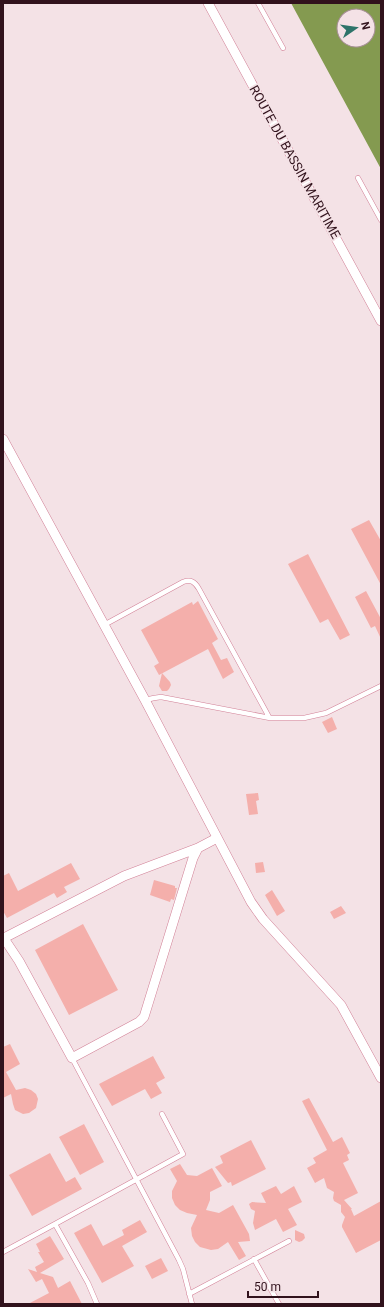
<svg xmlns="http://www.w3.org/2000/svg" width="384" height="1307" viewBox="0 0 384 1307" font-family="Roboto,sans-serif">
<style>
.water{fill:#849a50;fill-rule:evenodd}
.building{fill:#f4afab}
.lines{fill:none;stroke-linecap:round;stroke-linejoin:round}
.service-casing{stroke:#d28197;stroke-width:5.5}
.minor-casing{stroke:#d28197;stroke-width:10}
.service{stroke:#fff;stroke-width:4.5}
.minor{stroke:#fff;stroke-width:9}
.labels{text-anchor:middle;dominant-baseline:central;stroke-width:3.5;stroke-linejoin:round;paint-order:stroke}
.street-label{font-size:13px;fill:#31121c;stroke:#f4e2e6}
</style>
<rect width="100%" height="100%" fill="#f4e2e6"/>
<!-- water -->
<path class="water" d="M291,3H381V169ZM344,16H368V40H344Z"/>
<!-- building -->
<path class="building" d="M369,520L381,541V585L351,529Z
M308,554L350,635L340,640L328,619L320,623L288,564Z
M366,591L381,619V639L375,626L371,628L355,597Z
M198,601L218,639L212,643L221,660L227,658L234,672L223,679L208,649L159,675L154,666L159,663L141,630L192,602L193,605Z
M162,673L170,682L171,685L169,689L167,691H162L159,686Z
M332,717L337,729L328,733L322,722Z
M258,793L259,800L256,801L258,814L249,815L246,794Z
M263,862L265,872L256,873L255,863Z
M71,863L80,879L64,887L67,892L57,898L54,893L7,918L3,911V876L9,873L18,891Z
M154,880L175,886V888H177L174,900L171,899L170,902L150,895Z
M272,890L285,911L277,916L265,895Z
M341,906L346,913L334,919L330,912Z
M83,924L118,990L69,1015L35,950Z
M10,1044L20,1064L6,1072L16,1090L25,1088L31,1090L36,1094L38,1099L36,1108L29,1113L23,1114L15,1110L13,1104L11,1094L3,1098V1047Z
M153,1056L165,1078L156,1083L162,1093L151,1099L145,1089L112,1106L99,1084Z
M309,1098L333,1142L342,1137L350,1153L347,1155L349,1160L343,1163L358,1193L344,1200L352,1209H351L354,1216L381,1201V1240L356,1253L342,1227V1225L345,1217L341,1212V1205L334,1201L333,1198L334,1192L327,1188L324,1178L315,1183L307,1168L316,1163L313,1158L327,1150L302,1101Z
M84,1124L104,1162L80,1175L59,1137Z
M251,1140L266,1169L232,1186L231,1182L228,1183L215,1167L223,1163L220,1156Z
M50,1153L66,1182L75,1177L82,1189L32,1216L9,1175Z
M180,1164L187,1175L197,1176L212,1168L222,1186L210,1192V1200L206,1210L219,1213L233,1205L249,1234L250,1241L238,1242L246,1256L239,1260L228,1242L218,1249L211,1250L200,1247L195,1242L192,1236L191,1228L197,1215L187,1213L180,1210L175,1205L172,1198V1191L177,1181L170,1169Z
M276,1186L281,1194L294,1186L302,1202L288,1209L297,1225L283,1232L276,1219L255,1230L253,1223L255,1211L251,1209L249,1204L252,1202L266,1203L261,1193Z
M140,1220L147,1232L122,1246L134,1266L102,1283L74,1233L91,1224L103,1246L124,1235L122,1230Z
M295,1230L304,1234L305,1238L302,1241L299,1242L295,1240Z
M50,1236L64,1259L40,1273L53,1277L58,1288L70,1281L82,1304H28L49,1293L42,1279L36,1282L28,1269L37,1272L35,1267L44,1262L38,1252H40L36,1244Z
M161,1258L168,1271L152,1279L145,1266Z"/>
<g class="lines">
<defs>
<path id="service" d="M258,3L283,48
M358,178L381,220
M104,625L183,582C191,579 195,582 199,589L269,717
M145,700L154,698L161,697L270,718H304L326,713L381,686
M72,1058L179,1260L183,1269L192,1304
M3,1252L55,1224
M254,1259L279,1304
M189,1294L289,1241
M97,1304L88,1283L55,1224L183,1154L162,1114"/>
<path id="minor" d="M208,3L381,321
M3,439L145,700L251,902L263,919L341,1005L381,1078
M3,937L19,961L72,1058L139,1022L144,1017L193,858L198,848
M4,938L124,876L198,848L217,838"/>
</defs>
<!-- service casing -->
<use href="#service" class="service-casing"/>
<!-- minor casing -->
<use href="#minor" class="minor-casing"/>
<!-- service -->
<use href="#service" class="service"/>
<!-- minor -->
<use href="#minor" class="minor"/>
</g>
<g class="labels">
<!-- street labels -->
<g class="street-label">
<text transform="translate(295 162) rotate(61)">ROUTE DU BASSIN MARITIME</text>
</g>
</g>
<!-- border -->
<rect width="384" height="1307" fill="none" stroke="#31121c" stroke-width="8"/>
<!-- north arrow -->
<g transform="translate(356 28) rotate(77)"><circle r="19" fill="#f4e2e6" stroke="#a68f95"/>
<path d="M0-3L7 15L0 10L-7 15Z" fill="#2e746a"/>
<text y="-6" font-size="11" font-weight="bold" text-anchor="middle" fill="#31121c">N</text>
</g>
<!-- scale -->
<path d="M248 1291v6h70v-6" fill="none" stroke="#31121c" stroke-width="2"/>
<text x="254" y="1291" font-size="12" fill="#31121c" stroke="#f4e2e6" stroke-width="3" paint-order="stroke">50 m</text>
</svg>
